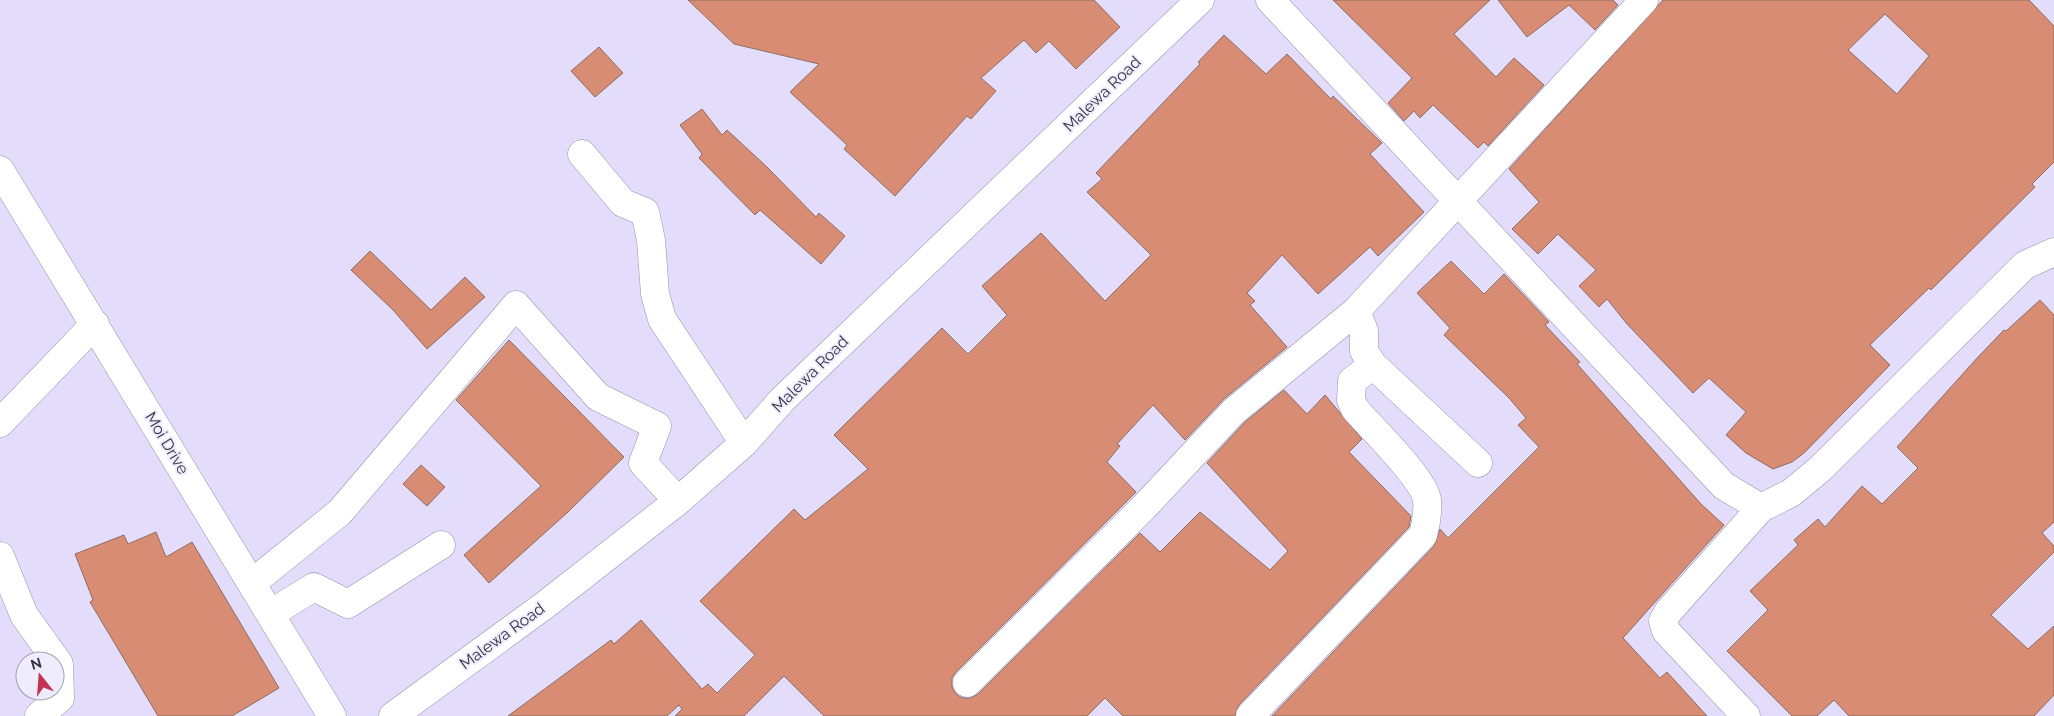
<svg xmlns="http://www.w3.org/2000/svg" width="2054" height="716" viewBox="0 0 2054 716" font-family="Raleway,sans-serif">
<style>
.building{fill:#d88c73;stroke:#8b6e64;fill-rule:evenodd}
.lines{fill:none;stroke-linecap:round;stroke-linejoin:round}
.minor-casing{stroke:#9792ae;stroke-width:29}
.minor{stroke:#fff;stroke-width:28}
.labels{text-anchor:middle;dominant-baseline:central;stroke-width:4;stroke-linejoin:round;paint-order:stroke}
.street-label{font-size:16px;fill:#373440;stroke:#efecfe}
</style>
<rect width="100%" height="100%" fill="#e3ddfb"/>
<!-- building -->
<path class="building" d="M688,0H1094L1120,27L1076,69L1049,41L1036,53L1024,40L981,78L996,91L971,119L967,116L895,196L844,149L847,145L790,92L819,64L734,44Z
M1333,0H1490L1454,34L1496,77L1514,58L1544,85L1488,146L1484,142L1478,148L1433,105L1420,118L1414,111L1404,121L1388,103L1412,78Z
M1498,0H1613L1618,5L1595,30L1569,5L1527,37Z
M1663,0H2029L2054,26V162L2032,184L2035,187L1931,290L1929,288L1870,345L1890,365L1804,453L1792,462L1773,469L1746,453L1726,435L1746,412L1709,378L1693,393L1627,324L1607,299L1599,307L1579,286L1596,270L1558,234L1538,254L1512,229L1539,202L1509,169ZM1885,14L1929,56L1897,94L1848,50Z
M1224,35L1266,74L1287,54L1331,99L1333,96L1382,143L1370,154L1424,212L1378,256L1370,247L1318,294L1282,255L1247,293L1255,301L1250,305L1287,347L1224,399L1185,440L1153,405L1117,444L1120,446L1107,462L1136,492L956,672L952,678V687L956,694L962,698H971L978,694L1140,533L1160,552L1200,512L1270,570L1288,551L1207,463L1245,422L1284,390L1307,414L1325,395L1362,439L1349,452L1411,516L1409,527L1239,705L1235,716H1123L1105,698L1087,716H824L784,676L744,716H675L682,709L679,705L667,716H508L611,640L614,644L641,620L702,689L708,684L717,693L755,655L700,601L794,509L805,520L868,469L834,435L942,328L968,354L1007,315L982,286L1041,233L1105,301L1151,255L1087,192L1102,179L1096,173L1200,64L1198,62Z
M599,47L623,73L595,97L571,71Z
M702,109L722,135L727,130L766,166L816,217L819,213L845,236L821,264L760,210L755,215L699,158L702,154L680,125Z
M370,251L431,310L465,277L485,297L427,349L393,310L351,270Z
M1451,261L1484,294L1504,274L1549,322L1545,325L1580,362L1577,364L1701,504L1724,525L1623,638L1660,678L1667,672L1707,716H1272L1434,546L1440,529L1448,538L1539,447L1518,425L1526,418L1509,398L1444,335L1450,328L1417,293Z
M2040,300L2054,315V522L2042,533L2054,546V552L1991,615L2028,649L2054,626V695L2034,716H1849L1834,700L1817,716H1792L1727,651L1768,610L1750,591L1798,545L1794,540L1818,519L1825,527L1862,486L1882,504L1918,468L1897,447L1978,357L2004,330L2006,331Z
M509,340L624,457L568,512L489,583L464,555L541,486L456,400Z
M421,465L445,487L427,506L403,484Z
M156,532L166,557L192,542L279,688L232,716H158L90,602L93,600L75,554L124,535L128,544Z"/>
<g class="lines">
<defs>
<path id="minor" d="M1270,0L1724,486L1761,508
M582,154L623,203L645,212L651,240L655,294L662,319L744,443
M0,170L332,716
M1356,311L1364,331V351L1373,365L1478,463
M0,423L95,324
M0,556L24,615L59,664L60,698L39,716
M252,583L340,512L516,305L598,397L657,426L643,463L678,501
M270,614L314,587L348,604L441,545
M967,683L1144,507L1234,411L1356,311L1644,0
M393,716L545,605L678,501L744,443L782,400L1200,0
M1250,716L1423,535C1426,524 1428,512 1427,500C1424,478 1371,428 1355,409L1351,400L1352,381L1373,365
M1746,716L1666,631L1663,621L1668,612L1761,508L1791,493L1820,469L2025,265L2054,252"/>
</defs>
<!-- minor casing -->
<use href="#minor" class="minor-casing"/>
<!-- minor -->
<use href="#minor" class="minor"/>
</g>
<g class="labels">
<!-- street labels -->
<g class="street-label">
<text transform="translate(1102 94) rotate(-44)">Malewa Road</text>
<text transform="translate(810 374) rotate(-45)">Malewa Road</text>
<text transform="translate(167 443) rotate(59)">Moi Drive</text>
<text transform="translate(502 636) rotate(-36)">Malewa Road</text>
</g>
</g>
<!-- north arrow -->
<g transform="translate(40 676) rotate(343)"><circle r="24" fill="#efecfe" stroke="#a5a2b2"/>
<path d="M0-4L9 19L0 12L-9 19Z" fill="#c23253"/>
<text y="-8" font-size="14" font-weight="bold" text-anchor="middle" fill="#373440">N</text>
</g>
</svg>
